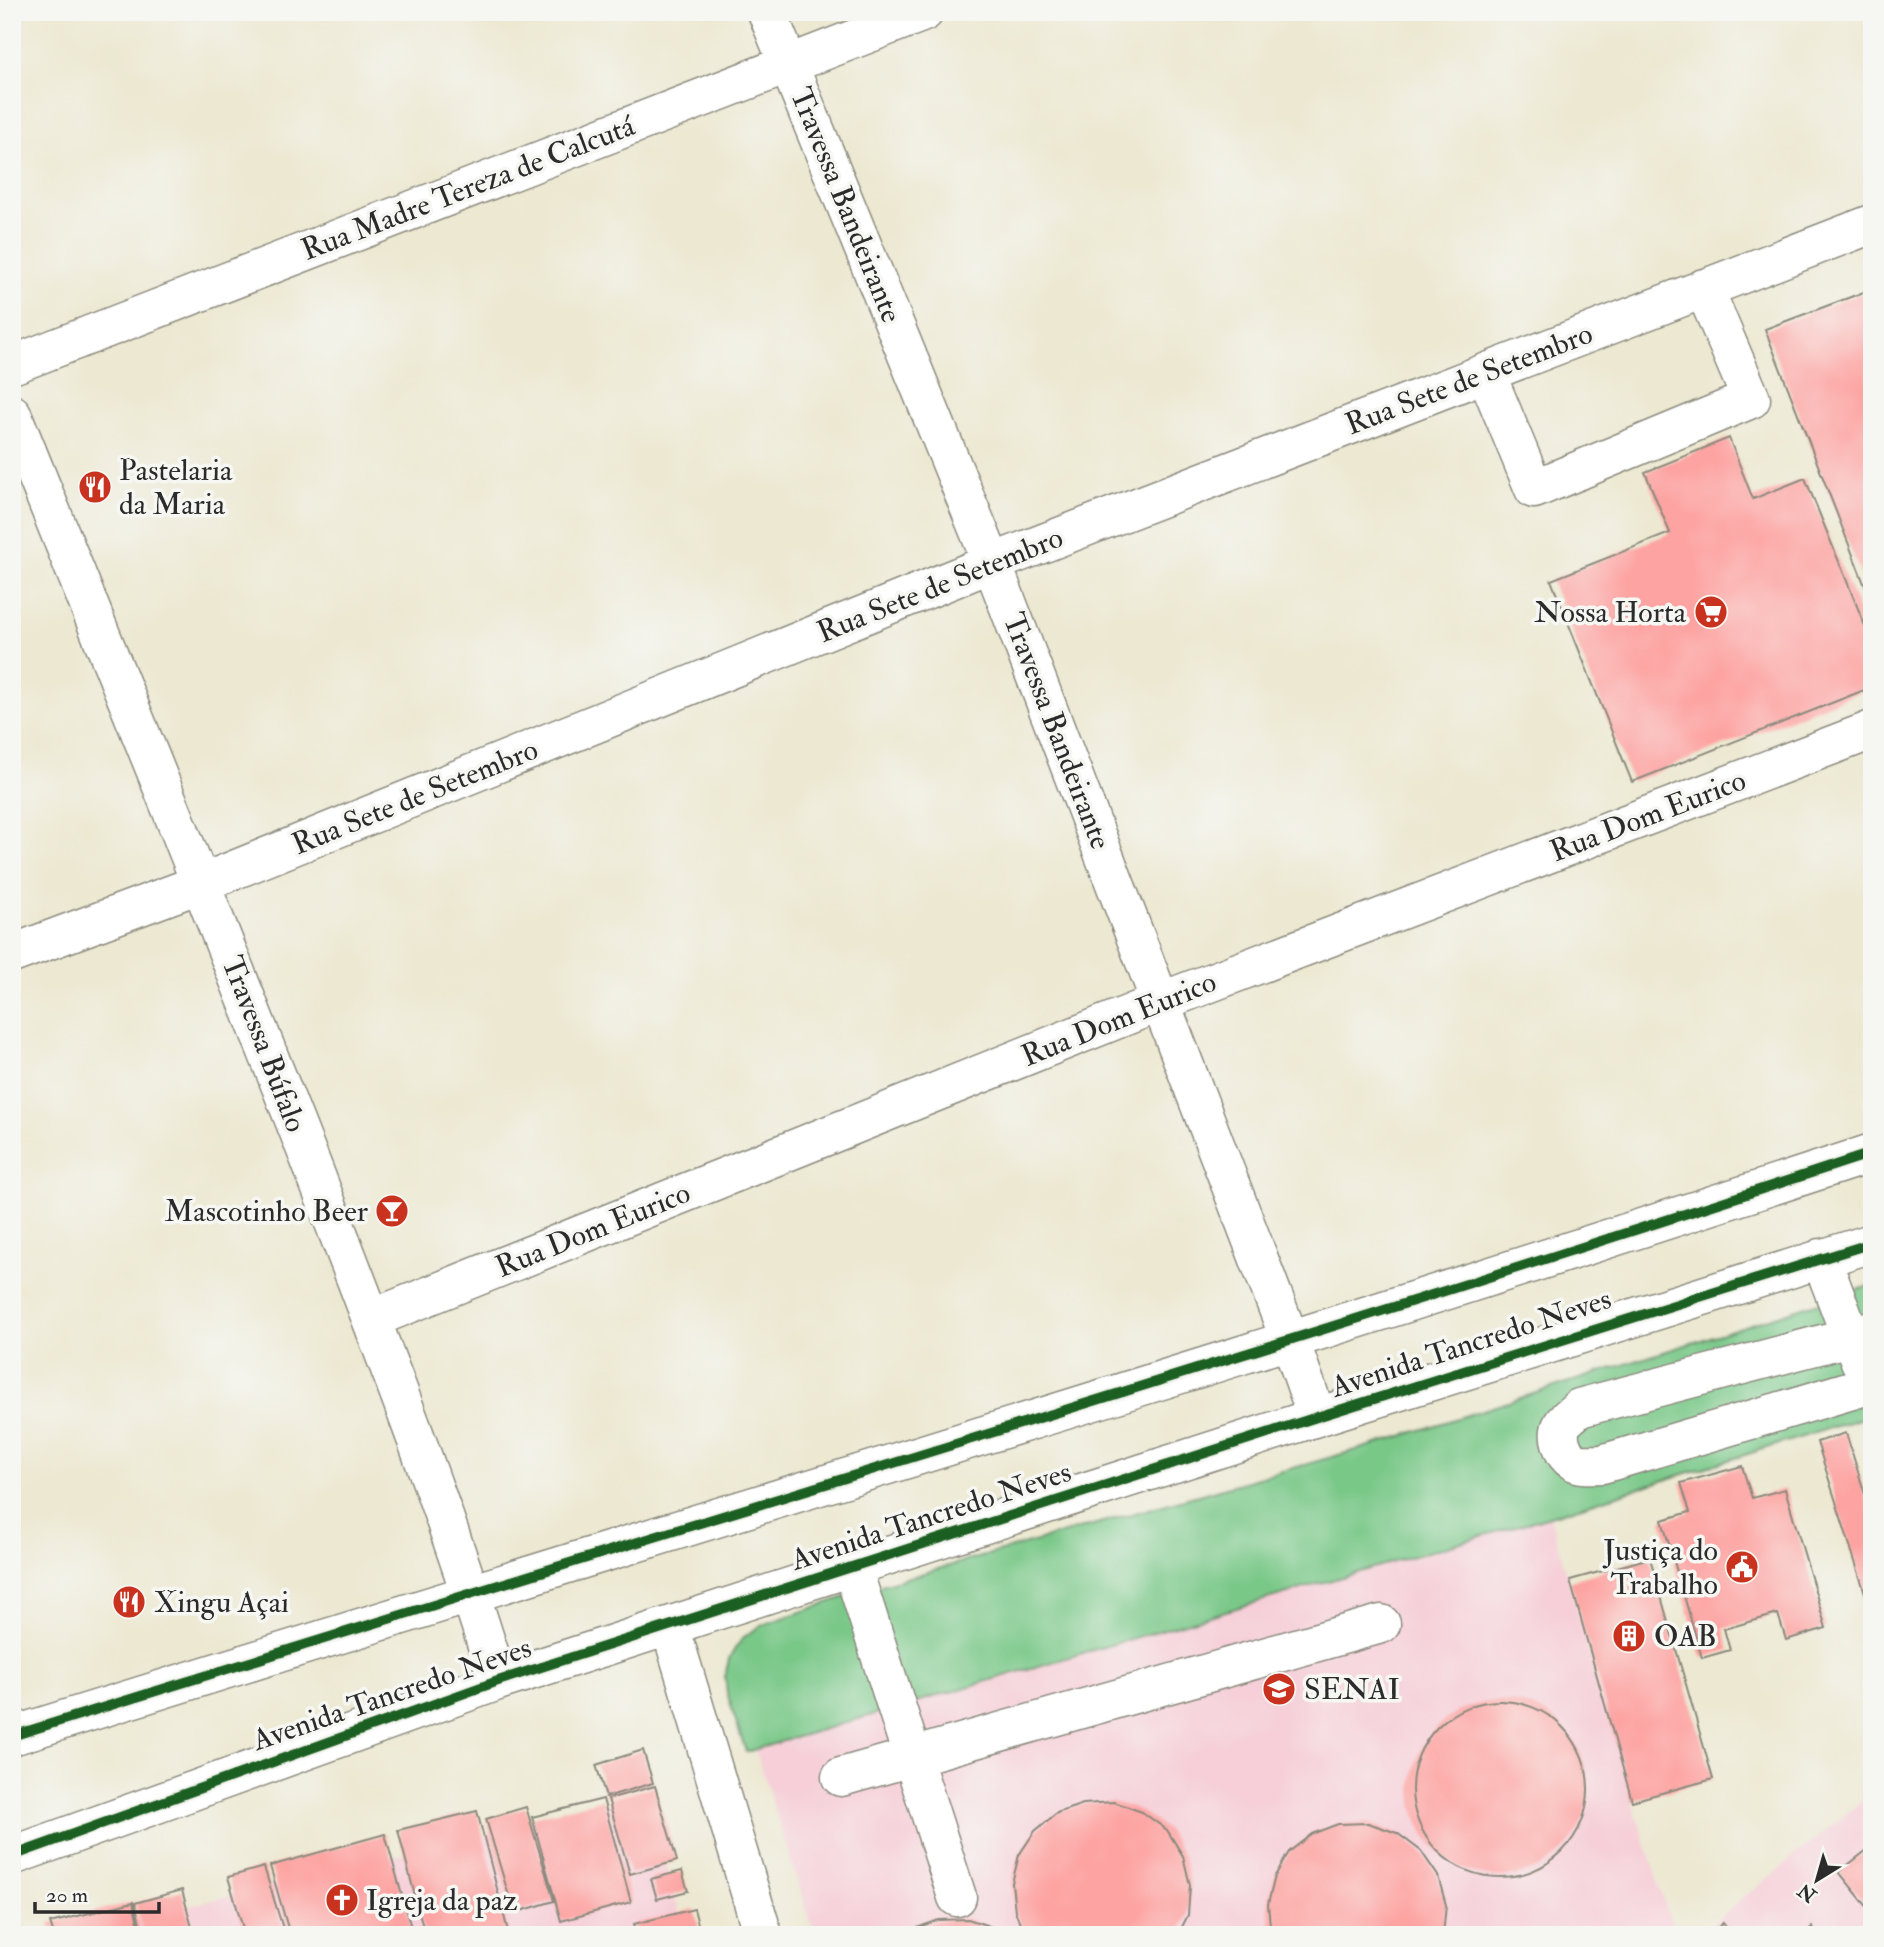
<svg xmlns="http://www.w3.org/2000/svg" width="1884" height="1947" viewBox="0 0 1884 1947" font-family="'IM FELL Double Pica',serif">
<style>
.built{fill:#f6cfd8}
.green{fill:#79c888;stroke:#527a5a;stroke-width:2}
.building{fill:#fda3a1}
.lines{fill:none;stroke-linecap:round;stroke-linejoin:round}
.minor-casing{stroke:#8c8a7e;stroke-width:41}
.minor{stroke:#fff;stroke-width:38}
.cycleway-casing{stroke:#f6f6f2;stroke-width:15}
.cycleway{stroke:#1b5e20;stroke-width:10}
.labels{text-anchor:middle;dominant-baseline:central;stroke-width:7;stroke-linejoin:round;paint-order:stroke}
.street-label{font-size:30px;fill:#2b2b2b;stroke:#f6f6f2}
.poi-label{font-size:30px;fill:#2b2b2b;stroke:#f6f6f2;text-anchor:start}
</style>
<rect width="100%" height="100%" fill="#f6f6f2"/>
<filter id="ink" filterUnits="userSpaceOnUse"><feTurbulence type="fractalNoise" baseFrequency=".0143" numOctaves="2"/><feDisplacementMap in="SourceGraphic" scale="14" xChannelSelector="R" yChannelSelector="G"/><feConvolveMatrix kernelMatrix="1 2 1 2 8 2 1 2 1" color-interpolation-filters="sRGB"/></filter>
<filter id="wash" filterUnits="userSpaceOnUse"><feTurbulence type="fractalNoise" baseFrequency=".00686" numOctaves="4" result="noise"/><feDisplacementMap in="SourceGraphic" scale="28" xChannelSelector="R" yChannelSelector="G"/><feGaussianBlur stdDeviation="1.57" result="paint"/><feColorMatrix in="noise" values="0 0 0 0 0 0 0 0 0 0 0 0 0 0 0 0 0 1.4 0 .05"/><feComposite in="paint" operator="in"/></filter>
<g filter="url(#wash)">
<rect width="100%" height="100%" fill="#ece8d1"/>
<!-- built -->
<path class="built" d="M1550,1516L1632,1801L1675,1935H815L755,1749Z
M1872,1793V1935H1698Z
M646,1795L686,1935H69Z"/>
<!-- green -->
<path class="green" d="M1872,1285V1415L1550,1516L746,1752L727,1693L725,1676L729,1659L736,1647L744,1637L762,1625L878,1586L1374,1445Z"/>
<g id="blocks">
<!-- building -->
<path class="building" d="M1872,289V604L1765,329Z
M1729,438L1753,499L1805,478L1872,643V687L1632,782L1551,580L1670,533L1645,472Z
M1846,1433L1872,1517L1871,1612L1817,1442Z
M1742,1466L1752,1498L1785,1489L1826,1628L1786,1640L1778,1614L1724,1629L1730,1650L1702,1658L1662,1520L1690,1512L1681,1483Z
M1650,1558L1713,1779L1632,1801L1570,1580Z
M1412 1789a88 88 0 1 1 176 0a88 88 0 1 1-176 0Z
M643,1750L653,1783L606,1797L596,1765Z
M655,1786L677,1861L630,1874L608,1799Z
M603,1799L631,1902L561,1921L532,1817Z
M1114,1802L1142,1812L1167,1830L1183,1856L1190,1885L1188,1915L1178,1935H1025L1015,1911L1012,1883L1019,1855L1035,1831L1057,1813L1083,1804Z
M526,1807L554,1901L514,1913L486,1819Z
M477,1811L509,1935H425L398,1830Z
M1368,1823L1397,1833L1421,1851L1438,1876L1446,1905L1443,1935H1271L1268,1904L1275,1876L1289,1852L1312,1834L1338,1824Z
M385,1834L413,1935H290L270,1866Z
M1872,1846V1913L1839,1872Z
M264,1867L285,1935H245L228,1877Z
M682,1871L688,1891L657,1899L651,1879Z
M182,1890L194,1935H143L135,1903Z
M133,1902L141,1935H54L50,1923Z
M694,1909L701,1935H637L634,1924Z
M968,1919L998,1929L1005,1935H906L911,1930L938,1920Z
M1723,1923L1732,1935H1709Z
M1812,1927L1818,1935H1803Z"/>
</g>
</g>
<g filter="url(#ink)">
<use href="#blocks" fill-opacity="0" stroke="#8c8a7e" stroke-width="2"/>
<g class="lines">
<defs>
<path id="minor" d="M767,12L992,563L1290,1340L1317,1417
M12,365L924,12
M1486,373L1534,489L1751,399L1704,288
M12,414C112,661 211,907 308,1155C375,1329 444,1503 498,1681
M12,954L202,883L992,563L1872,224
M1821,1258L1860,1361
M371,1319L1160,1002L1872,730
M1872,1331L1579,1408C1574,1413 1565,1419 1562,1425C1556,1436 1563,1455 1573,1461C1581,1466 1592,1464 1602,1464L1872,1384
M852,1567L957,1897
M670,1626L763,1935
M12,1736C632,1542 1255,1356 1872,1153
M841,1777L1381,1624
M12,1856L498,1681L1317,1417L1872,1243"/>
</defs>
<!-- minor casing -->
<use href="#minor" class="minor-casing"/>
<!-- minor -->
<use href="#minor" class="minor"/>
<defs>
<path id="cycleway" d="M12,1736C632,1542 1255,1356 1872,1153
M12,1856L498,1681L1317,1417L1872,1243"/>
</defs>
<!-- cycleway casing -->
<use href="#cycleway" class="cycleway-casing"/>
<!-- cycleway -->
<use href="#cycleway" class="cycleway"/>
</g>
</g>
<!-- icons -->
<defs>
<symbol id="restaurant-disc" viewBox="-11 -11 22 22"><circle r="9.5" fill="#c8321e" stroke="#f6f6f2"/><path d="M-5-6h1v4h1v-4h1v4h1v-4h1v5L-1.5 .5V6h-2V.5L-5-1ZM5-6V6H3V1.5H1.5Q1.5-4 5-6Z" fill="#fff"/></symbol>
<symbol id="supermarket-disc" viewBox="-11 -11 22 22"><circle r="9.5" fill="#c8321e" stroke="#f6f6f2"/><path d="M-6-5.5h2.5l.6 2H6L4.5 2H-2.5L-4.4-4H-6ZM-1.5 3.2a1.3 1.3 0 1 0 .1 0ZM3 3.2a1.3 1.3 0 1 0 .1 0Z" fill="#fff"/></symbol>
<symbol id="bar-disc" viewBox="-11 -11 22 22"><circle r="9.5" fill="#c8321e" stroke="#f6f6f2"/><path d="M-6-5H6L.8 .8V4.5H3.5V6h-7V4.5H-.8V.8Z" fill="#fff"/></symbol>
<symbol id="civic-disc" viewBox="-11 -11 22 22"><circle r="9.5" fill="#c8321e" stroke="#f6f6f2"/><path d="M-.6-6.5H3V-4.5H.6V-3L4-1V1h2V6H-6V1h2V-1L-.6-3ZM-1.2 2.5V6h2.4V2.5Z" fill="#fff"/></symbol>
<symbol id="building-disc" viewBox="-11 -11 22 22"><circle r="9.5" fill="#c8321e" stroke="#f6f6f2"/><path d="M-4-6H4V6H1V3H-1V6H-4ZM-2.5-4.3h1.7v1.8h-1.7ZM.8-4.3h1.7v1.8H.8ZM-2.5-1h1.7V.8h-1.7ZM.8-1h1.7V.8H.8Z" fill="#fff"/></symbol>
<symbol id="school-disc" viewBox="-11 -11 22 22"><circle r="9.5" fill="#c8321e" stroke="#f6f6f2"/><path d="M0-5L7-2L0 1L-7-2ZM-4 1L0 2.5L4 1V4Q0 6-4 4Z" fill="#fff"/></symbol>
<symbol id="church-disc" viewBox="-11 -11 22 22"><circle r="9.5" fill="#c8321e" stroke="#f6f6f2"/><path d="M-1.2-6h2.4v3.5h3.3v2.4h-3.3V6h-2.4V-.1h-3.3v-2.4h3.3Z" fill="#fff"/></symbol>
</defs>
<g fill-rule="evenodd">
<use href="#restaurant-disc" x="76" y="468" width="38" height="38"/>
<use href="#supermarket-disc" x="1692" y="593" width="38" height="38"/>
<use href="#bar-disc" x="373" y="1192" width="38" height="38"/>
<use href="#civic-disc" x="1723" y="1548" width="38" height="38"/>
<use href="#restaurant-disc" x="110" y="1583" width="38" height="38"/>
<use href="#building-disc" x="1610" y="1617" width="38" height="38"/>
<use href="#school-disc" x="1260" y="1670" width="38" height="38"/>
<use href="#church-disc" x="323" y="1881" width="38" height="38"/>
</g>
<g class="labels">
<!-- street labels -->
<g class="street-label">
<text transform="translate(468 188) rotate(-21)">Rua Madre Tereza de Calcutá</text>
<text transform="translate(846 205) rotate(68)">Travessa Bandeirante</text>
<text transform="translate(1469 379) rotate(-21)">Rua Sete de Setembro</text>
<text transform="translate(940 585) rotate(-22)">Rua Sete de Setembro</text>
<text transform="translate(1057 731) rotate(69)">Travessa Bandeirante</text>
<text transform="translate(415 797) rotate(-22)">Rua Sete de Setembro</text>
<text transform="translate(1648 816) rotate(-21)">Rua Dom Eurico</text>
<text transform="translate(1119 1019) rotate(-22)">Rua Dom Eurico</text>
<text transform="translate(264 1044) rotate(69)">Travessa Búfalo</text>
<text transform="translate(593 1230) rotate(-22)">Rua Dom Eurico</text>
<text transform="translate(1471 1343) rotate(-18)">Avenida Tancredo Neves</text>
<text transform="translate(931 1516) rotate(-18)">Avenida Tancredo Neves</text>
<text transform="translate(392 1694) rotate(-19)">Avenida Tancredo Neves</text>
</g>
<!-- poi labels -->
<g class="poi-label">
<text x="119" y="470">Pastelaria<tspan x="119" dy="34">da Maria</tspan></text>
<text x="1686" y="612" text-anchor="end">Nossa Horta</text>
<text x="368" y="1211" text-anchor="end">Mascotinho Beer</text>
<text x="1718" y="1550" text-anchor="end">Justiça do<tspan x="1718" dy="34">Trabalho</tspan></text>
<text x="154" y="1602">Xingu Açai</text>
<text x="1654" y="1636">OAB</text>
<text x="1304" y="1689">SENAI</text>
<text x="366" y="1900">Igreja da paz</text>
</g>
</g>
<!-- margin -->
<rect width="1884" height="1947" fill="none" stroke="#f6f6f2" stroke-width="42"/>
<!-- north arrow -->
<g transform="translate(1817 1880) rotate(217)" stroke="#f6f6f2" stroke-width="5" paint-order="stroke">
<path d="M0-5L12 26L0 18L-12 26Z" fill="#2b2b2b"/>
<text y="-10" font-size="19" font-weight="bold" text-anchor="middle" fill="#2b2b2b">N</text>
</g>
<!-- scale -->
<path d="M35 1902v10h124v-10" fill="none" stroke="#2b2b2b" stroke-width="3.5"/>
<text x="46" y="1902" font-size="21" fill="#2b2b2b" stroke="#f6f6f2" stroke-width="5" paint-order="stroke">20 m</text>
</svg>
